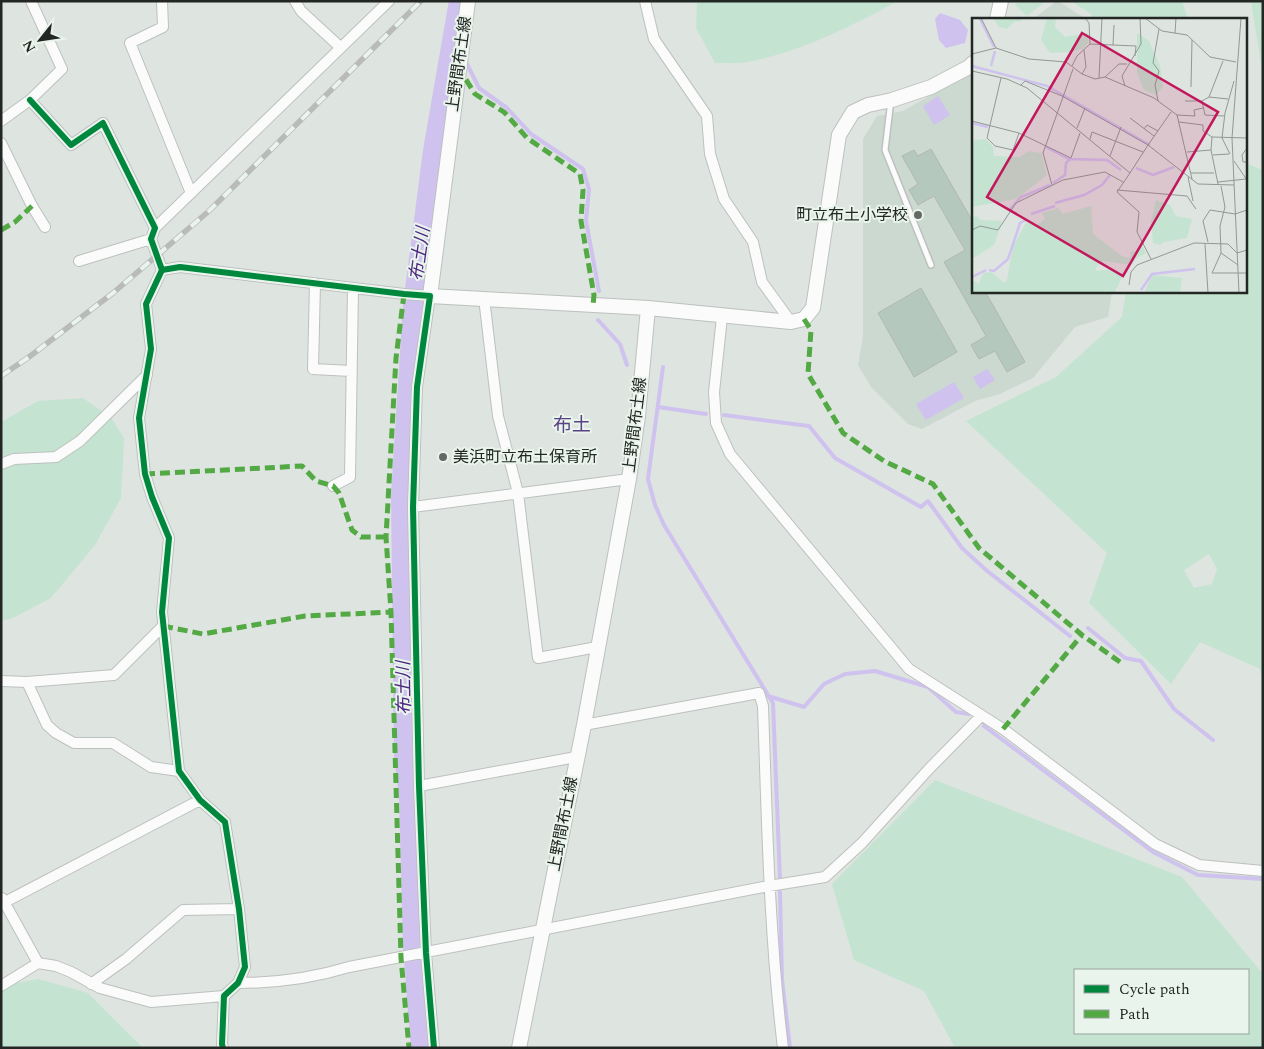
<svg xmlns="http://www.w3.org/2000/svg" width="1264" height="1049" viewBox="0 0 1264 1049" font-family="Spectral,'Noto Sans JP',serif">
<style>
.built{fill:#ccd9d1}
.green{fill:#c4e4d1;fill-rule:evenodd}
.water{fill:#cfc2ee}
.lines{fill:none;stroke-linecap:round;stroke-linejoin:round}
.stream{stroke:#cfc2ee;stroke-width:4}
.river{stroke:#cfc2ee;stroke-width:22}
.building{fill:#b4c8bd;stroke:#b3b7b4}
.lane-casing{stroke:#bdc1be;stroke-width:8}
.street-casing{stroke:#bdc1be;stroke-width:12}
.secondary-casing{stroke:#bdc1be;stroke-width:16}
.lane{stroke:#fafbfa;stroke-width:5}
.street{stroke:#fafbfa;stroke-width:10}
.secondary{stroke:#fafbfa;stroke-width:14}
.rail-casing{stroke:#b9baba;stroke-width:5.5}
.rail{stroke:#e8f4ec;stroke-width:4;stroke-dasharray:11;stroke-linecap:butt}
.quiet{stroke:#53aa44;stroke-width:5;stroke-dasharray:10 5;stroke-linecap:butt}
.cycleway-casing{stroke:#e8f4ec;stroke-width:9}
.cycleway{stroke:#00873e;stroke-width:6}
.poi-dot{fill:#646966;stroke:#e8f4ec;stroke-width:2}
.labels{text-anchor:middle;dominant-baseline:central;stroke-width:4;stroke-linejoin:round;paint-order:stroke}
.street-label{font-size:16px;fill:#232724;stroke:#e8f4ec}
.poi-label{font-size:16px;fill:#232724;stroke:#e8f4ec;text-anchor:end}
.water-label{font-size:18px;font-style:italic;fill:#502783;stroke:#e8f4ec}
.quarter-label{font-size:19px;fill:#5a4380;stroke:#e8f4ec}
.inset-river{fill:none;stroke:#cfc2ee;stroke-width:2.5}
.inset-road{fill:none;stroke:#939895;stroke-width:1}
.view{fill:#c2185b;fill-opacity:0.15;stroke:#c2185b;stroke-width:2.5}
.inset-edge{fill:none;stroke:#232724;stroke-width:2.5}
</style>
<rect width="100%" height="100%" fill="#dee4e0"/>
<!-- built -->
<path class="built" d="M1057,1H1058L1086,19H1033Z
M973,71V291H1112L1108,317L1075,327L1033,378L1000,394L975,401L922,429L908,424L871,387L858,365L863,336V139L877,116L903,111Z"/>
<!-- green -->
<path class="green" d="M697,1H898C852,26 804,50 753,61C741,64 727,63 715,63L696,28Z
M1018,1H1046L1027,16L1015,5Z
M1071,1H1182L1188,19H1093L1091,14Z
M1263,1V75L1251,2Z
M1245,163L1263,170V687L1260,669L1200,642L1171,684L1089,603L1107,553L966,421L1056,377L1122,317L1126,291H1245ZM1209,554L1217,569L1212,584L1194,588L1184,570Z
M83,398L111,418L124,438L121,498L95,545L51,598L13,618L1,621V422L38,401Z
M935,780L1182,877L1263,974V1048H955L924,991L854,960L832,884ZM1248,970V1033H1075V970Z
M38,979L88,993L143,1048H2L1,989L11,984Z"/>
<!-- water -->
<path class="water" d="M940,13L960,20L968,30L965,43L946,48L939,40L935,19Z
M938,96L950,115L934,125L923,106Z
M987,369L995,380L980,389L973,377Z
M954,382L964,398L926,420L916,404Z"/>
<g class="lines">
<!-- stream -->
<path class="stream" d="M466,62L479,88L507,108L531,134L583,169L589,189L586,221L599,291
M598,320L620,344L627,365
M663,367L648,479L655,505L664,525L773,703L780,880
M658,407L706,414
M724,415L809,426L835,458L921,507L928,501L962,548L986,570L1070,636
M1088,628L1125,658L1141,661L1174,709L1213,740
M768,696L804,707L824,684L845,674L875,671L928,687L956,712L969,714
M984,726L1153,852L1198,875L1263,879
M780,892L782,980L790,1048"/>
<!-- river -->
<path class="river" d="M422,1048L414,946L410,796L405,756L402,495L414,305L434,151L460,1"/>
</g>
<!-- building -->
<path class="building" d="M931,149L973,222V291H985L1025,362L1007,372L995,351L979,359L971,345L986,336L944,262L965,250L934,196L918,205L909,190L918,184L902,156L914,150L918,156Z
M921,288L957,352L914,377L878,313Z"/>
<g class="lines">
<defs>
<path id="lane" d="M891,100L885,150L931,265"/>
<path id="street" d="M162,1L163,27L130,43L191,193
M295,1L301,11L340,47
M645,1L654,39L707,116L710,154L724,199L753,242L762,282L791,322
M30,100L71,145L103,123L155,228L151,239L162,270L146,304L151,349L139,418L145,474L152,497L169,538L162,612L179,771L200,800L225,822L239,909L245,967L238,983L224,996L222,1044L223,1048
M1,121L30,100L62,69L31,1
M1,143L32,206L45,227
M155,228L389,1
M79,261L151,239
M162,270L180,267L404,294L430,296L417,387L413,507L419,786L426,953L434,1048
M315,283L313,369L351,371
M484,298L498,416L518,493L538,658L597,647
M722,317L714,392L716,423L730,454L909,669L1003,729L1155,844L1199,865L1263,871
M1,464L14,459L56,457L80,441L147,375
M333,486L350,477L353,288
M413,507L629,479
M1,681L27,682L114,675L163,626
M27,682L47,725L56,733L74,743H113L151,767L179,771
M584,725L759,693L763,706C767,820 769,934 783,1048
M419,786L576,757
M2,898L38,963
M1,904L200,800
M238,983C276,983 313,978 349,967L769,886L825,877L862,843L928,770L981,716
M91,984L126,959L183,910L239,909
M1,986L38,963L56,966L71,972L100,988L151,1002L224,996"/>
<path id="secondary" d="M468,1L430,296L648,308L638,416L629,479L584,725L519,1048
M997,19L1001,1
M648,308L791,322L804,319L813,308L839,135L853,112L868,105L892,100L931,87L969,67L973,63"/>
</defs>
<!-- lane casing -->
<use href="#lane" class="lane-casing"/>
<!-- street casing -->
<use href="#street" class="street-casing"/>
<!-- secondary casing -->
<use href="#secondary" class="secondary-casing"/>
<!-- lane -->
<use href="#lane" class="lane"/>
<!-- street -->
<use href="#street" class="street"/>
<!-- secondary -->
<use href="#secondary" class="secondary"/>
<defs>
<path id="rail" d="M1,376L29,357L113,293L209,211L421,1"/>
</defs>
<!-- rail casing -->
<use href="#rail" class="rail-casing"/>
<!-- rail -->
<use href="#rail" class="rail"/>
<!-- quiet -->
<path class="quiet" d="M458,67L475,94L504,112L527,138L580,174L583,190L581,221L594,295L593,305
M1,230L15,222L32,206
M404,294L396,358L386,537L391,612L401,958L409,1048
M804,319L811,330L808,374L843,433L884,461L933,484L979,548L1082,635L1120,662
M145,474L302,466L316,481L333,486L339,493L352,530L361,537H386
M163,626L203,634L305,616L391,612
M1003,729L1082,635"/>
<defs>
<path id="cycleway" d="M30,100L71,145L103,123L155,228L151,239L162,270L146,304L151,349L139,418L145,474L152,497L169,538L162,612L179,771L200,800L225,822L239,909L245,967L238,983L224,996L222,1044L223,1048
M162,270L180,267L404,294L430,296L417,387L413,507L419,786L426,953L434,1048"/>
</defs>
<!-- cycleway casing -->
<use href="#cycleway" class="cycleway-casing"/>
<!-- cycleway -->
<use href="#cycleway" class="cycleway"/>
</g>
<!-- markers -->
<g class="poi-dot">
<circle cx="918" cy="215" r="5"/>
<circle cx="443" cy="457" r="5"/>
</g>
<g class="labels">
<!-- street labels -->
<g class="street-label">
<text transform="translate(459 64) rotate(-82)">上野間布土線</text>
<text transform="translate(635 425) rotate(-83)">上野間布土線</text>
<text transform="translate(563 824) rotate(-79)">上野間布土線</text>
</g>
<!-- poi labels -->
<g class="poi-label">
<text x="908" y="215">町立布土小学校</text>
<text x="453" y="457" text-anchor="start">美浜町立布土保育所</text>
</g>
<!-- water labels -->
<g class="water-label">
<text transform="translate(420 254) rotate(-82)">布土川</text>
<text transform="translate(404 688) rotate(-91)">布土川</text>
</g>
<!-- quarter labels -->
<g class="quarter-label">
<text x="572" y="425">布土</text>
</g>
</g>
<!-- overview -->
<g transform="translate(972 18)">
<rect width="275" height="275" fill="#dee4e0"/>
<path d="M21,0H49V3L42,4L35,11L27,9ZM75,0H84L83,9L93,19L116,15V25L111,31L97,34L78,35L69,22ZM165,15L177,23L188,48L191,69L184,77L172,72L165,55ZM14,121L21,129L22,138L48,139L57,133L69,135L75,157L44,181L0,189V125L3,122ZM184,182L198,187L204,198L220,201L215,220L192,224L188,227L181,225L179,204ZM119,188L121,216L150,238L158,240V234L168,232L169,225L174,235L163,241L160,247L132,243L123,250L125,253L139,251L152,256L142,275H0V262L7,266L11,255L19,254L32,265L35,262L41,228L55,203L65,207L73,201L70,195L86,190L91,196ZM4,198L9,202L30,203L22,227L0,241V200ZM180,257L210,260L208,275H172Z" fill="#c4e4d1"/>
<path class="inset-river" d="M8,1L22,29M0,48L75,68L178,127M19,48L23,33M0,105L16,109M74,129L97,141L135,142L149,152M164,150L181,157L202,149M81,165L93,157L94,145L98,141M83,185L112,177L130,167L138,157M37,192L49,179L78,167M59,196L83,188M17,252L22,253L36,241L48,205L54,202M0,259L14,252M169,272L180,256L223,251"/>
<path class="inset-road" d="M9,0L24,30M173,0L190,13L215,17L238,39L264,44M203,15L204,0M118,26L164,28L163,38M141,27L142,7M0,36L24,30L57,41L94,44L110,56L123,61L133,59L182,80L205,97L223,98L222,92L231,90M100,48L105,38L118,26L117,5L113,0M0,53L35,61L55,70L158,155L176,127L226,166L262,167M110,56L114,49L112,32M133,59L147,46H155M29,60L15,120L23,128L41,132L47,115M127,60L130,0M49,67L53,63L90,78L176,127L199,94M153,68L150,58L169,26L168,0M219,69L220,22M237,79L251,43M186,83L183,67L187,53L181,45L187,11M213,83H230L237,79L256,81M230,83L233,97L252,98M205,97L220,161M158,100L182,118M0,103L47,115L99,140L108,115M207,104L231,107V113L240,119L275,120M105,110L113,90M172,111L175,107L186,113M240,119L239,132L246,166M118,121L120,114L171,134M275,130L270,137L271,144H275M215,134L239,132M258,136L250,120L253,95L262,63M241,137L257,136M138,138L149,109M262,143L275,162M158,155L145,174L167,194L165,214L179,241M219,155H242M216,159L221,183M246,164L274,161M80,167L71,135L101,51M249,168L253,189L248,208L249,235L240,255H275M145,172L215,178L224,191M238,192L263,196L275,192M0,212L8,208L26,212L44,185L91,162L133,154L151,164M236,224L231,203L238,192M233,226L236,275M249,235L266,247M157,267L159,254L165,247L222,225L256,226L265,235L275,232M267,275L260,120L269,0"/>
<path class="view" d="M110,15L246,94L151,258L15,179Z"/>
<rect width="275" height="275" class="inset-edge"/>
</g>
<!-- border -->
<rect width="1264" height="1049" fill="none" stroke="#232724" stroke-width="5"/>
<!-- legend -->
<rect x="1074" y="969" width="175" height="65" fill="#e8f4ec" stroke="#99a29c"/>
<rect x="1084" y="985" width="25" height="8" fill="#00873e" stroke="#99a29c"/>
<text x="1119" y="994" font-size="15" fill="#232724">Cycle path</text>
<rect x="1084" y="1010" width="25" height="8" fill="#53aa44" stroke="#99a29c"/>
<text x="1119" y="1019" font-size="15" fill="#232724">Path</text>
<!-- north arrow -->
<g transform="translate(40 40) rotate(240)" stroke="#e8f4ec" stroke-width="4" paint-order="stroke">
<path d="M0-4L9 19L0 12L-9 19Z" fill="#232724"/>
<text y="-8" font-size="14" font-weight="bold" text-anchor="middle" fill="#232724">N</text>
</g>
</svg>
